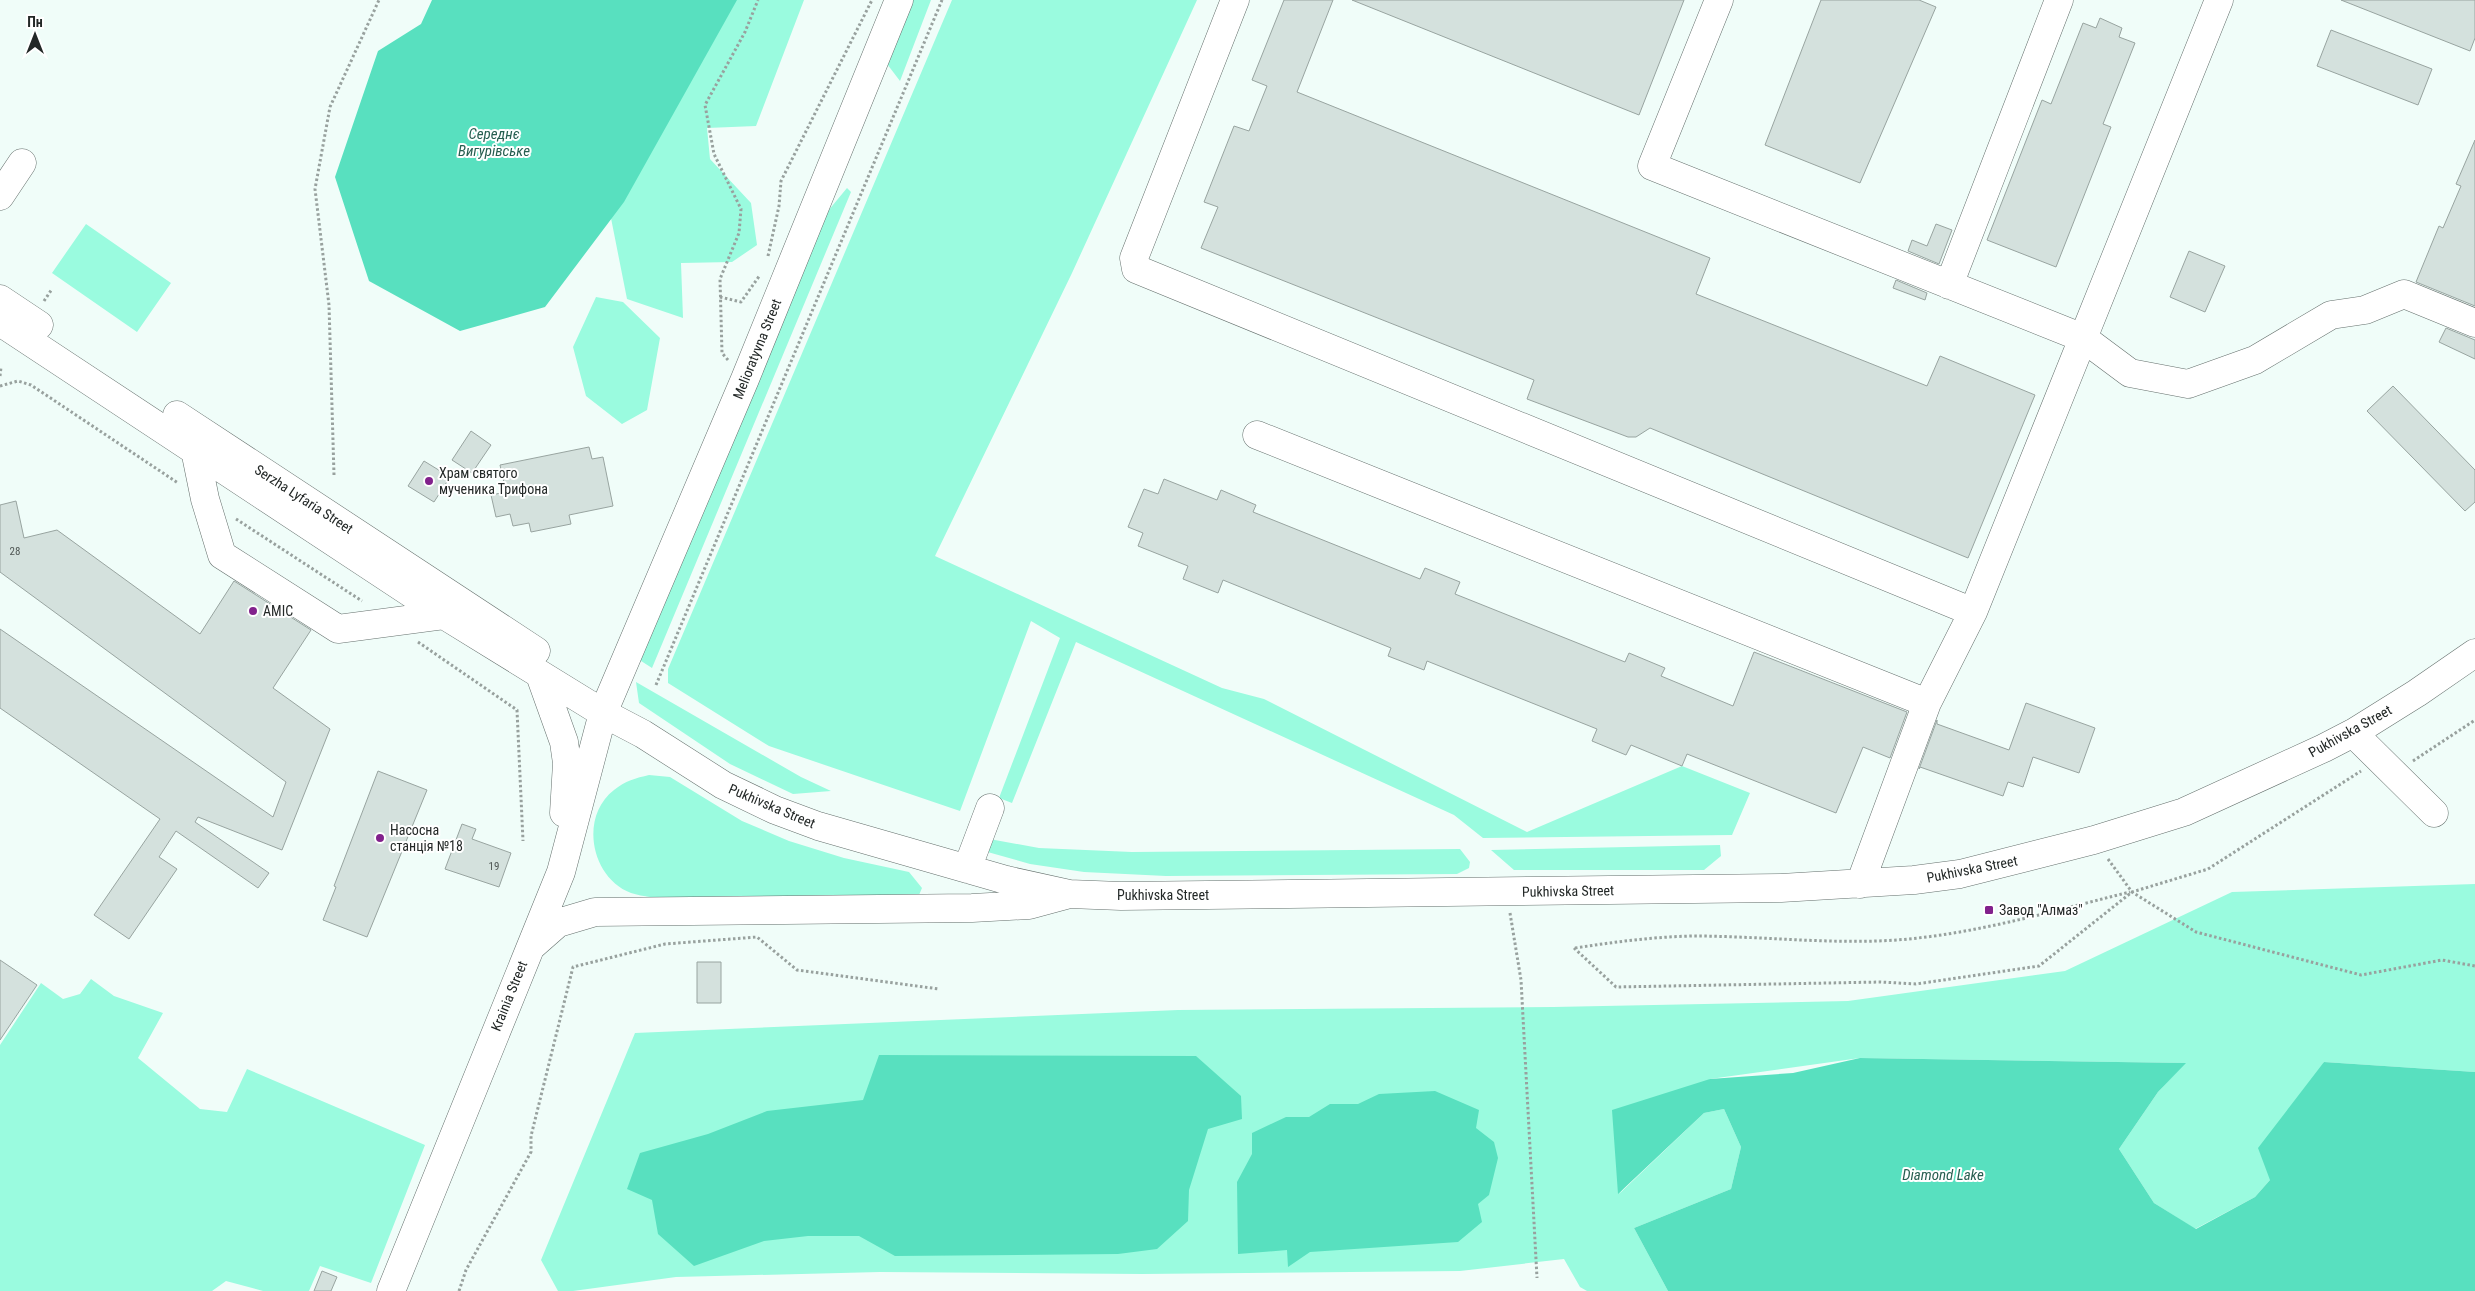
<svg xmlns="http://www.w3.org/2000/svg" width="2475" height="1291" viewBox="0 0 2475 1291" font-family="'Roboto Condensed',sans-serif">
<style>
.green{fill:#9afbdf}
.water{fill:#58e0bf}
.building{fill:#d4e1dd;stroke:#98a4a0}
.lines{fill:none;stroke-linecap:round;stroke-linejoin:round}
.minor-casing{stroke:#65706d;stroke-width:29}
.path{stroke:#98a19e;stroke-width:3;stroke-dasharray:2.5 2.5;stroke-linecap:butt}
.minor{stroke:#fff;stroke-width:28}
.poi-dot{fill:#82218c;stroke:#fff;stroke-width:2}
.labels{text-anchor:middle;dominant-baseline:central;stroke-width:4;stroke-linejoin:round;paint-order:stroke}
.number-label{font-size:11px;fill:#4f5654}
.street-label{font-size:14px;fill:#232827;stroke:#fff}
.poi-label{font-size:14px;fill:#232827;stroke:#fff;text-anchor:start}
.water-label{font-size:15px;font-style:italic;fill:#275e50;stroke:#fff}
</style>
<rect width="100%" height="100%" fill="#f0fdf9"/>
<!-- green -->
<path class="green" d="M706,0H804L756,126L707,128L710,159L751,203L757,245L732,262L681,263L683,318L627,299L608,203Z
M908,0H931L900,81L884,60Z
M952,0H1197L1072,273L935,556L1222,688L1264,699L1527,832L1682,766L1750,793L1732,835L1483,838L1454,815L1076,642L1012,803L999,798L1060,638L1031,621L960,811L769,746L668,683V669Z
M847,188L851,192L652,668L638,659L818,223Z
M86,224L171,283L137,332L52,273Z
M596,297L623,302L660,338L647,410L622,424L586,396L573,347Z
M636,682L801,777L831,791L793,794L730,764L639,703Z
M649,775L670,777L742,821L789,841L844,858L909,872L922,888L919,895L910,899L650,897C644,896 637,895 631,893C591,878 579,817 614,790C625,781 636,778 649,775Z
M984,838L1039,848L1132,852L1460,849L1470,862L1469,868L1457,874L1166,876L1084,872L1030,864L984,851Z
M1720,845L1721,856L1704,870H1514L1491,850Z
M2475,884V1072L2324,1062L2270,1180L2255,1197L2195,1229L2154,1203L2119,1149L2158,1092L2185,1063L1860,1058L1710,1079L1619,1194L1704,1113L1724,1109L1741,1147L1731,1189L1634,1228L1668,1291H1587L1580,1287L1564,1259L1460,1271L1142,1274L880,1272L676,1277L573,1291H558L541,1260L635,1033L1178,1010L1553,1007L1848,1001L2065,971L2232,892Z
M91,979L114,996L163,1013L138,1058L200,1109L227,1112L247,1069L425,1145L371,1283L320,1266L309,1291H263L226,1281L212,1291H0V1045L41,983L63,999L80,994Z"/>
<!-- water -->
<path class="water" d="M432,0H737L624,202L545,307L460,331L369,281L335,177L378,51L421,24Z
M879,1055L1196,1056L1241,1096L1242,1119L1208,1129L1189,1190L1188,1221L1157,1249L1118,1254L895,1256L859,1236H808L764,1241L694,1266L658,1234L652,1200L627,1189L640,1153L708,1134L767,1111L863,1100Z
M1860,1058L2186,1063L2158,1092L2119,1149L2154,1203L2196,1229L2255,1197L2270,1180L2258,1148L2324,1062L2475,1072V1291H1668L1634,1228L1731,1189L1741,1147L1724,1109L1704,1113L1618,1194L1612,1110L1710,1079L1793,1073Z
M1435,1091L1479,1110L1476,1128L1494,1142L1498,1158L1489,1195L1478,1204L1482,1222L1458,1242L1310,1252L1288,1267L1287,1250L1238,1254L1237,1182L1252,1154V1133L1286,1117H1309L1330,1104H1358L1379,1094Z"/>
<!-- building -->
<path class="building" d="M1284,0H1333L1297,92L1710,258L1696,294L1927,386L1940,356L2035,395L1968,558L1650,428L1636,437H1628L1527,399L1534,380L1201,248L1218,207L1204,202L1234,126L1249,131L1267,86L1252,80Z
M1352,0H1684L1639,115Z
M1821,0H1919L1936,7L1860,183L1765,145Z
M2341,0H2475V38L2470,51Z
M2100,18L2122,28L2119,37L2135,43L2103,124L2111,127L2056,267L1987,240L2042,100L2051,104L2083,23L2096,28Z
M2331,30L2432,69L2418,105L2317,66Z
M2475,140V306L2416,282L2439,226L2443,228L2461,186L2456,184Z
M1936,224L1952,230L1939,264L1908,251L1912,240L1927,246Z
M2189,251L2225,266L2205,312L2170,297Z
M1896,280L1927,293L1925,300L1893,288Z
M2446,328L2475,340V359L2439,342Z
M2393,386L2475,470V502L2465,511L2367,411Z
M471,431L491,445L472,473L452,460Z
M589,447L592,459L603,457L613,506L569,515L571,524L531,532L529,523L513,526L510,514L496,517L491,495L506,492L500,465Z
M424,461L450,477L434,502L408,486Z
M1164,479L1217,500L1221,490L1256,505L1253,512L1420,579L1425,568L1460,582L1455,594L1625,662L1629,653L1665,668L1661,676L1733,706L1754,652L1907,712L1890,758L1863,747L1836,813L1687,754L1682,766L1631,745L1626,755L1592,741L1597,729L1427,661L1424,670L1388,656L1391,648L1223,580L1218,593L1183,579L1188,566L1138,546L1143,533L1128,527L1144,489L1158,494Z
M16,501L24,538L57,530L200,634L234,581L311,630L273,688L330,729L282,850L198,817L195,822L269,873L258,888L176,831L159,857L177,869L129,939L94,915L160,819L0,708V629L273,817L286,782L0,572V505Z
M2026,703L2095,728L2079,773L2033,757L2023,787L2008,782L2003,796L1920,767L1919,769L1937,720V724L2009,750Z
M378,771L427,790L367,937L323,920L336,887L334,886Z
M462,824L476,829L472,839L511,853L499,887L445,869Z
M0,960L37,985L0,1040Z
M697,962H721V1003H697Z
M322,1271L337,1277L331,1291H314Z"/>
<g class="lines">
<defs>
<path id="minor" d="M1235,0L1134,258L1136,269L1973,612
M1719,0L1652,166L2083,338L2130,373L2188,384L2255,360L2331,315L2365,310L2404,294L2475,323
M0,196L22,163
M1949,285L2059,0
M0,299L39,325
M0,322L444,615L603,713L643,734L723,785L775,810L818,826L1006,880L1069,894L1121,896L1781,888L1914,880L1960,874L2094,840L2184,812L2324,748L2353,733L2417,693L2475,653
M177,415L536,651
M1257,435L1927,703
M195,450L205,499L222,555L338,629L444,615
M540,675L564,742L567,763L564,813
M2353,733L2434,813
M967,869L990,808
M1860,884L1927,703L1973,612L2219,0
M533,945L558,923L595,912L972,908L1029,905L1066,895
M391,1291L561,872L603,713L745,379L899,0"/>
</defs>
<!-- minor casing -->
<use href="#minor" class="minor-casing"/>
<!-- path -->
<path class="path" d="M768,256L779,206L781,181L872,0
M720,297L741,302L760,275
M44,301L52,289
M728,360L722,353L720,279L739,233L741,209L714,154L705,105L745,32L758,0
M0,376L1,367
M0,386L18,381L31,385L178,483
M334,475L329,305L315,189L330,107L379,0
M236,519L362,601
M418,642L517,710L523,841
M656,685L942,0
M2413,761L2475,720
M2108,859L2132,892L2196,932L2361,975L2442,960L2475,966
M1510,913L1521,980L1537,1278
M1574,948L1616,987L1881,982L1916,984L2039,966L2132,892L2208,869L2361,771
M1575,948C1614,942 1652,937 1692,936C1754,936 1816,943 1878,941C1963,938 2048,912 2130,892
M459,1291L466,1270L531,1152V1136L573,967L665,944L757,937L797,970L939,989"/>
<!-- minor -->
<use href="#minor" class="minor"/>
</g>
<!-- markers -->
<g class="poi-dot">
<circle cx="429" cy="481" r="5"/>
<circle cx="253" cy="611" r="5"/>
<circle cx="380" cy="838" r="5"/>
<rect x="1984" y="905" width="10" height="10" rx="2.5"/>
</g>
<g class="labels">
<!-- number labels -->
<g class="number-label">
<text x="15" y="551">28</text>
<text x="494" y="866">19</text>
</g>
<!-- street labels -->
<g class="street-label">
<text transform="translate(757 349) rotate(-68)">Melioratyvna Street</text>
<text transform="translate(304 499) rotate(33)">Serzha Lyfaria Street</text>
<text transform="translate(2350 731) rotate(-29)">Pukhivska Street</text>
<text transform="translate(772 806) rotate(23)">Pukhivska Street</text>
<text transform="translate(1972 869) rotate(-11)">Pukhivska Street</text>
<text transform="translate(1568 891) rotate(-1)">Pukhivska Street</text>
<text x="1163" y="895">Pukhivska Street</text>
<text transform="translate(509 996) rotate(-68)">Krainia Street</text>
</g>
<!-- poi labels -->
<g class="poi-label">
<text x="439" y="473">Храм святого<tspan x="439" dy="16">мученика Трифона</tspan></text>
<text x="263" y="611">AMIC</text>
<text x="390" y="830">Насосна<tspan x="390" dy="16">станція №18</tspan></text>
<text x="1999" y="910">Завод "Алмаз"</text>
</g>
<!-- water labels -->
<g class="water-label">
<text x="494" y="134">Середнє<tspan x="494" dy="17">Вигурівське</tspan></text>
<text x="1943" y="1175">Diamond Lake</text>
</g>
</g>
<!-- north arrow -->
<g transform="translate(35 35)" stroke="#ffffff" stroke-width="4" paint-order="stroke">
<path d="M0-4L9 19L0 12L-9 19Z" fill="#232827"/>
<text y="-8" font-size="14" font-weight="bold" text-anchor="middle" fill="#232827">Пн</text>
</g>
</svg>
